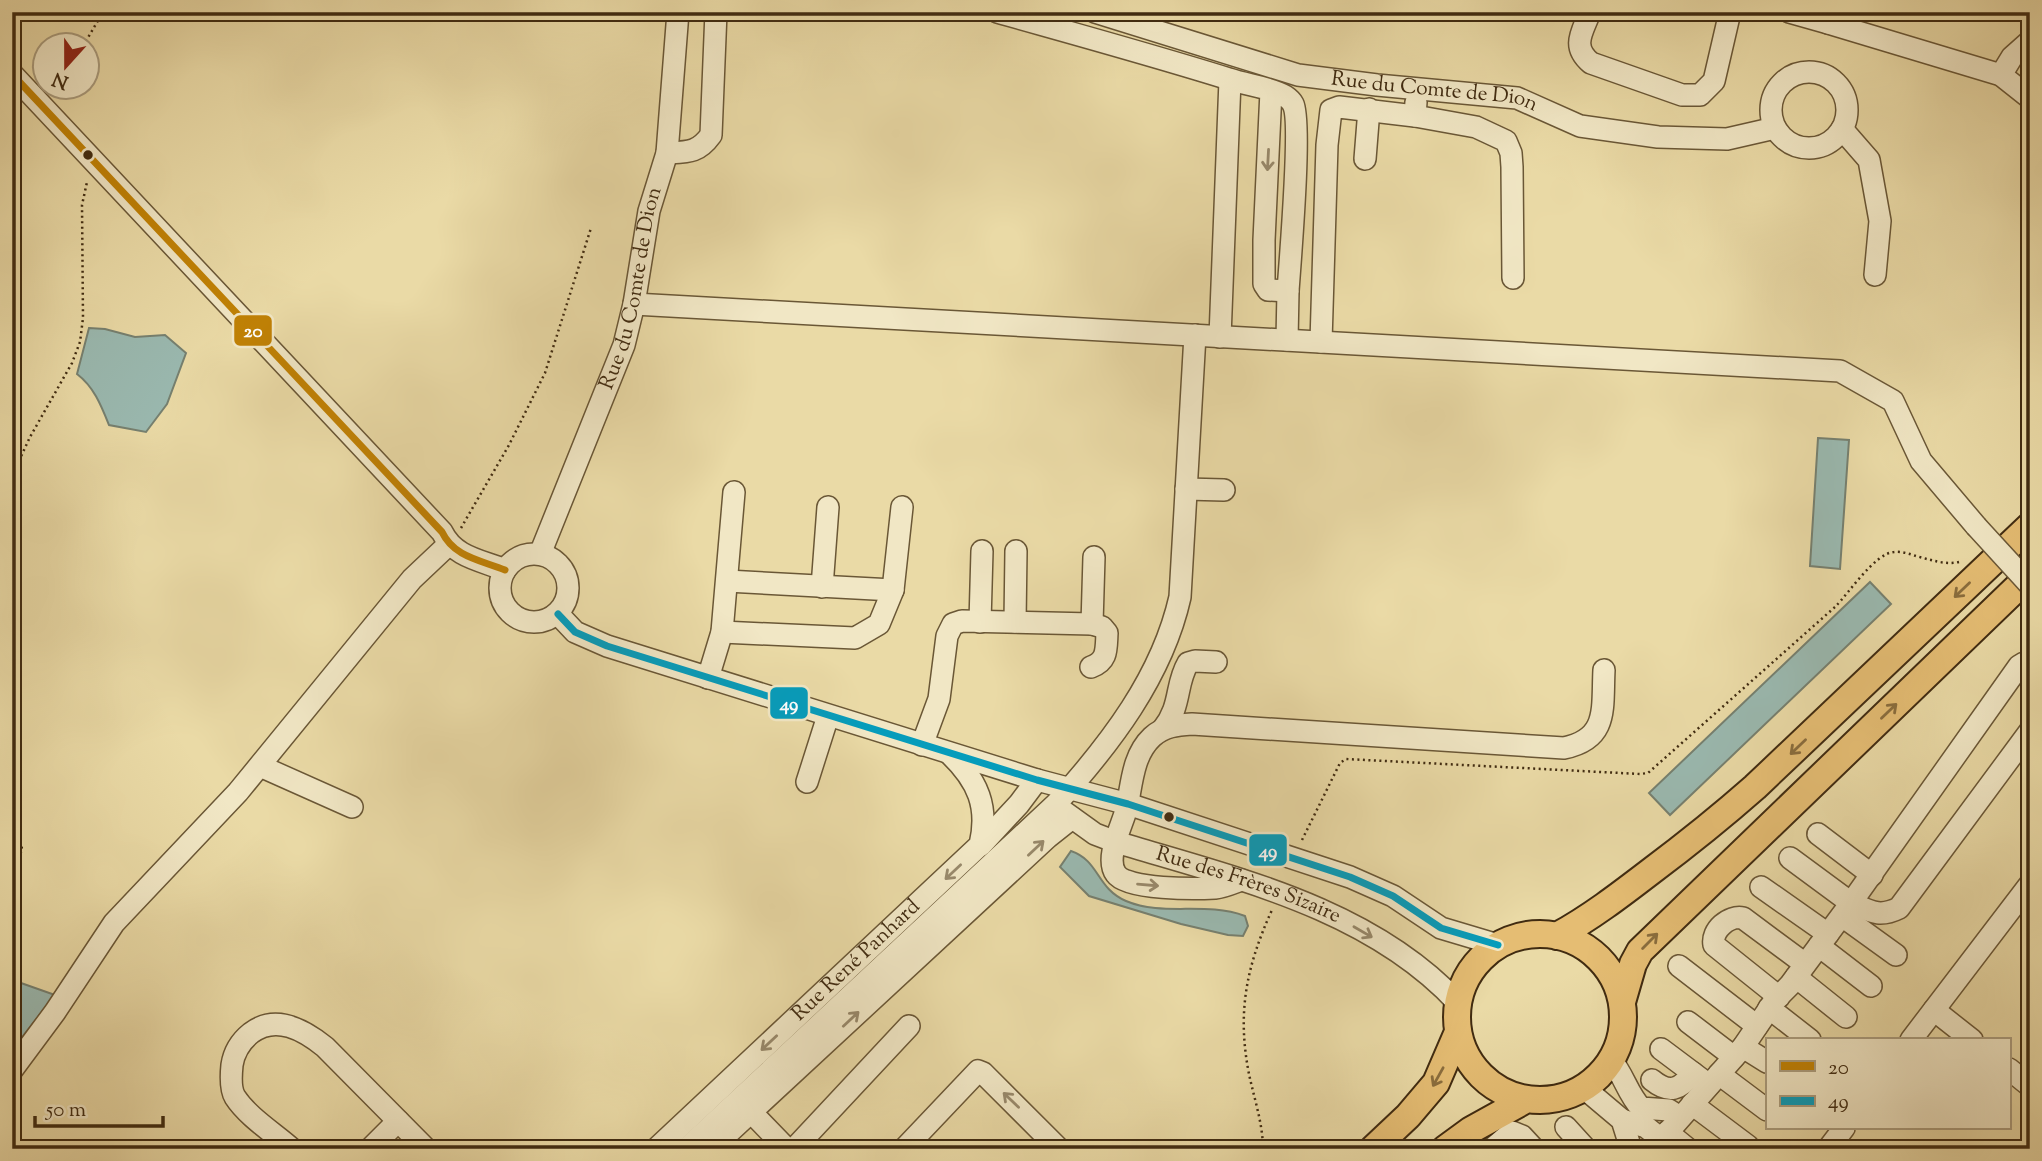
<svg xmlns="http://www.w3.org/2000/svg" width="2042" height="1161" viewBox="0 0 2042 1161" font-family="'Sorts Mill Goudy',serif">
<style>
.water{fill:#9ab9b0;stroke:#768070;stroke-width:2}
.lines{fill:none;stroke-linecap:round;stroke-linejoin:round}
.minor-casing{stroke:#6a5736;stroke-width:24}
.major-casing{stroke:#402b11;stroke-width:30}
.path{stroke:#402b11;stroke-width:2.5;stroke-dasharray:2 3.5;stroke-linecap:butt}
.minor{stroke:#f1e7c5;stroke-width:21}
.major{stroke:#e5bd73;stroke-width:26}
.minor-bridge-casing{stroke:#6a5736;stroke-width:24;stroke-linecap:butt}
.minor-bridge{stroke:#f1e7c5;stroke-width:21}
.bus-1-casing{stroke:#f1e7c5;stroke-width:12}
.bus-2-casing{stroke:#f1e7c5;stroke-width:12}
.bus-1{stroke:#c08105;stroke-width:7}
.bus-2{stroke:#069cbb;stroke-width:7}
.oneway{stroke:#98896b}
.oneway2{stroke:#8a6d3d}
.bus-dot{fill:#402b11;stroke:#f1e7c5;stroke-width:2.5}
.labels{text-anchor:middle;dominant-baseline:central;stroke-width:5;stroke-linejoin:round;paint-order:stroke}
.street-label{font-size:21px;fill:#402b11;stroke:#f1e7c5}
.line-badge{stroke:#f1e7c5;stroke-width:2.5}
.badge-label{font-size:19px;text-anchor:middle;font-weight:bold;fill:#fff}
</style>
<rect width="100%" height="100%" fill="#eadaa6"/>
<filter id="stains"><feTurbulence type="fractalNoise" baseFrequency=".00286" numOctaves="4"/><feColorMatrix values="0 0 0 0 .2 0 0 0 0 .09 0 0 0 0 .02 0 0 0 .5 -.17"/></filter>
<radialGradient id="worn" r=".72"><stop offset=".6" stop-color="#630" stop-opacity="0"/><stop offset="1" stop-color="#630" stop-opacity=".3"/></radialGradient>
<!-- water -->
<path class="water" d="M89,328L105,329L135,337L165,335L186,353L167,404L146,432L109,425C101,405 94,387 77,374Z
M1818,438L1849,440L1840,569L1810,566Z
M1870,582L1891,604L1670,815L1649,793Z
M1071,851C1100,861 1096,888 1126,901C1164,917 1204,901 1245,916L1248,926L1243,936L1228,935L1181,924L1089,896L1060,867Z
M21,983L55,995L12,1050V990Z"/>
<g class="lines">
<defs>
<g id="minor">
<path d="M997,12C1075,34 1152,55 1229,79C1246,85 1270,87 1285,96C1288,98 1291,100 1293,104C1302,121 1290,262 1288,291L1268,290L1264,284V240L1271,91"/>
<path id="s1" d="M1095,12L1298,75L1377,85L1517,98L1580,126L1658,137L1727,139L1775,128"/>
<path d="M1590,12C1582,33 1571,46 1591,63L1682,95H1700L1714,81L1730,12"/>
<path d="M1789,12L1828,23"/>
<path d="M1822,12L1828,23L2001,75L2030,98"/>
<circle cx="1809" cy="110" r="38"/>
<path d="M12,74L442,532C454,557 480,560 505,570"/>
<path d="M2001,75L2012,57L2030,41"/>
<path d="M1416,102L1415,116L1476,127L1506,141L1511,153L1512,167L1513,278"/>
<path d="M1842,129L1869,160L1880,221L1875,275"/>
<path d="M667,153C688,152 698,153 711,135L716,12"/>
<path d="M1365,159L1369,109"/>
<path d="M634,304L1840,371L1893,401L1921,461L1976,526"/>
<path d="M1220,337L1230,80"/>
<path d="M1287,340L1288,291"/>
<path d="M1321,342L1327,145L1331,110L1339,107L1415,116"/>
<path d="M1186,489L1224,490"/>
<circle cx="534" cy="588" r="34"/>
<path id="s2" d="M540,554L624,345L634,304L649,211L667,153L678,12"/>
<path d="M727,581L893,590"/>
<path d="M822,587L828,507"/>
<path d="M558,614L575,632L607,646L1037,780L1128,804L1350,877L1393,896L1441,928L1498,945"/>
<path d="M980,622L982,551"/>
<path d="M1015,622L1016,551"/>
<path d="M1092,624L1094,557"/>
<path d="M722,632L855,638L879,624L893,590L902,507"/>
<path d="M708,678L722,632L734,492"/>
<path d="M1163,729C1182,705 1175,685 1188,663L1195,661L1216,662"/>
<path d="M922,745L939,699L947,636L953,624L962,621L1092,624L1102,627L1107,633C1106,649 1108,661 1091,667"/>
<path d="M260,766L352,807"/>
<path d="M807,782L828,716"/>
<path id="s3" d="M1063,811L1095,834L1116,842C1235,878 1370,908 1458,1003"/>
<path d="M1818,834L1872,875"/>
<path d="M981,845L1019,804L1037,780"/>
<path d="M1790,858L1851,903L2019,666L2024,663L2030,665"/>
<path d="M1241,880C1233,883 1224,887 1215,888C1196,889 1127,890 1116,874C1104,858 1123,824 1127,807C1132,782 1133,755 1152,737C1164,726 1177,725 1192,724L1564,748C1609,739 1602,708 1604,670"/>
<path d="M1761,887L1828,934"/>
<path d="M1842,916L1896,955"/>
<path d="M1819,946L1871,986"/>
<path d="M1679,966L1757,1026"/>
<path d="M1796,977L1846,1017"/>
<path d="M1779,997L1714,945C1711,930 1729,915 1743,918L1805,964"/>
<path d="M1769,1008L1810,1040"/>
<path d="M1934,1010L1972,1040"/>
<path d="M1688,1022L1734,1057"/>
<path d="M1911,1040L2030,884"/>
<path d="M1743,1047L1767,1062"/>
<path d="M1661,1049L1709,1085"/>
<path d="M1611,1060C1624,1075 1627,1093 1641,1108L1669,1110L1680,1117"/>
<path d="M2009,1069L2030,1086"/>
<path d="M12,1070L55,1012L114,923L238,792L412,579L448,545"/>
<path d="M1719,1074L1767,1110"/>
<path d="M1652,1080C1669,1094 1680,1090 1693,1073"/>
<path d="M1584,1088L1622,1120L1631,1149"/>
<path d="M1692,1104L1748,1146"/>
<path d="M751,1112L787,1149"/>
<path d="M1622,1120L1646,1127L1661,1139"/>
<path d="M1566,1127L1586,1149"/>
<path d="M1667,1132L1688,1149"/>
<path d="M292,1149C274,1133 248,1117 235,1097C230,1089 231,1075 232,1065C234,1052 241,1041 251,1033C276,1014 304,1030 325,1047L426,1149"/>
<path d="M370,1149L398,1121"/>
<path id="s4" d="M656,1149L980,845C989,807 978,781 950,754"/>
<path d="M686,1149L1056,804C1110,744 1162,677 1180,597L1195,335"/>
<path d="M711,1149L1048,837L1072,818"/>
<path d="M794,1149L909,1026"/>
<path d="M904,1149L978,1071L983,1073L1059,1149"/>
<path d="M1492,1149L1512,1132L1522,1136L1534,1149"/>
<path d="M1653,1149L1743,1047L1775,1000L1790,985L1851,903C1870,911 1879,918 1899,908L2030,731"/>
<path d="M1828,1149L1844,1128"/>
</g>
<path id="major" d="M1457 1017a83 83 0 1 1 166 0a83 83 0 1 1-166 0Z
M1557,936C1590,918 1620,895 1650,872C1686,845 1721,817 1755,787L2030,526
M1622,1002L1633,964L1640,951L2030,575
M1373,1149L1408,1116L1436,1083L1458,1032
M1445,1149L1471,1130L1527,1099"/>
</defs>
<!-- minor casing -->
<use href="#minor" class="minor-casing"/>
<!-- major casing -->
<use href="#major" class="major-casing"/>
<!-- path -->
<path class="path" d="M83,46L103,12
M12,476L30,437L72,363L80,342L83,318L82,205L87,182
M461,528L509,445L545,373L591,228
M12,821L22,846L12,904
M1302,840L1340,763L1346,759L1640,774L1648,773L1835,607C1849,593 1875,553 1894,552C1901,551 1910,554 1916,556C1931,560 1945,565 1959,562
M1263,1149C1263,1124 1254,1098 1249,1074C1237,1013 1246,967 1272,910"/>
<!-- minor -->
<use href="#minor" class="minor"/>
<!-- major -->
<use href="#major" class="major"/>
<defs>
<path id="minor-bridge" d="M1976,526L2030,585"/>
</defs>
<!-- minor-bridge casing -->
<use href="#minor-bridge" class="minor-bridge-casing"/>
<!-- minor-bridge -->
<use href="#minor-bridge" class="minor-bridge"/>
<defs>
<path id="bus-1" d="M12,74L442,532C454,557 480,560 505,570"/>
<path id="bus-2" d="M558,614L575,632L607,646L1037,780L1128,804L1350,877L1393,896L1441,928L1498,945"/>
</defs>
<!-- bus-1 casing -->
<use href="#bus-1" class="bus-1-casing"/>
<!-- bus-2 casing -->
<use href="#bus-2" class="bus-2-casing"/>
<!-- bus-1 -->
<use href="#bus-1" class="bus-1"/>
<!-- bus-2 -->
<use href="#bus-2" class="bus-2"/>
</g>
<!-- one-way arrows -->
<defs><path id="oneway-shaft" d="M-6 0H5M1.5-3L5.5 0L1.5 3" fill="none" stroke-width="1.6" stroke-linecap="round" stroke-linejoin="round" transform="scale(1.75)"/></defs>
<g class="oneway">
<use href="#oneway-shaft" transform="translate(1268 160) rotate(93)"/>
<use href="#oneway-shaft" transform="translate(1036 848) rotate(-43)"/>
<use href="#oneway-shaft" transform="translate(953 872) rotate(137)"/>
<use href="#oneway-shaft" transform="translate(1148 885) rotate(5)"/>
<use href="#oneway-shaft" transform="translate(1363 932) rotate(30)"/>
<use href="#oneway-shaft" transform="translate(851 1019) rotate(-43)"/>
<use href="#oneway-shaft" transform="translate(769 1043) rotate(137)"/>
<use href="#oneway-shaft" transform="translate(1011 1100) rotate(-136)"/>
</g>
<g class="oneway2">
<use href="#oneway-shaft" transform="translate(1962 590) rotate(136)"/>
<use href="#oneway-shaft" transform="translate(1889 711) rotate(-44)"/>
<use href="#oneway-shaft" transform="translate(1798 747) rotate(136)"/>
<use href="#oneway-shaft" transform="translate(1650 941) rotate(-45)"/>
<use href="#oneway-shaft" transform="translate(1438 1077) rotate(119)"/>
</g>
<!-- markers -->
<g class="bus-dot">
<circle cx="88" cy="155" r="6"/>
<circle cx="1169" cy="817" r="6"/>
</g>
<g class="labels">
<!-- street labels -->
<g class="street-label">
<text stroke="none"><textPath href="#s1" startOffset="350">Rue du Comte de Dion</textPath></text>
<text stroke="none"><textPath href="#s2" startOffset="282">Rue du Comte de Dion</textPath></text>
<text stroke="none"><textPath href="#s3" startOffset="201">Rue des Frères Sizaire</textPath></text>
<text stroke="none"><textPath href="#s4" startOffset="275">Rue René Panhard</textPath></text>
</g>
</g>
<g class="line-badge">
<rect x="233" y="314" width="40" height="33" rx="7" fill="#c08105"/>
<rect x="769" y="686" width="40" height="34" rx="7" fill="#069cbb"/>
<rect x="1248" y="833" width="40" height="34" rx="7" fill="#069cbb"/>
</g>
<g class="badge-label">
<text x="253" y="337">20</text>
<text x="789" y="710">49</text>
<text x="1268" y="857">49</text>
</g>
<!-- margin -->
<rect width="2042" height="1161" fill="none" stroke="#eadaa6" stroke-width="42"/>
<rect x="14" y="14" width="2014" height="1133" fill="none" stroke="#402b11" stroke-width="3.5"/>
<rect x="21" y="21" width="2000" height="1119" fill="none" stroke="#402b11" stroke-width="2"/>
<!-- legend -->
<rect x="1766" y="1038" width="245" height="91" fill="#f1e7c5" stroke="#aa9c7d" stroke-width="2"/>
<rect x="1780" y="1061" width="35" height="10" fill="#c08105" stroke="#aa9c7d" stroke-width="2"/>
<text x="1828" y="1074" font-size="21" fill="#402b11">20</text>
<rect x="1780" y="1096" width="35" height="10" fill="#069cbb" stroke="#aa9c7d" stroke-width="2"/>
<text x="1828" y="1108" font-size="21" fill="#402b11">49</text>
<!-- north arrow -->
<g transform="translate(66 66) rotate(201)"><circle r="33" fill="#f1e7c5" stroke="#aa9c7d" stroke-width="2"/>
<path d="M0-5L12 26L0 18L-12 26Z" fill="#8f2418"/>
<text y="-10" font-size="19" font-weight="bold" text-anchor="middle" fill="#402b11">N</text>
</g>
<!-- scale -->
<path d="M35 1116v10h128v-10" fill="none" stroke="#402b11" stroke-width="3.5"/>
<text x="46" y="1116" font-size="21" fill="#402b11" stroke="#f1e7c5" stroke-width="5" paint-order="stroke">50 m</text>
<rect width="100%" height="100%" filter="url(#stains)"/>
<rect width="100%" height="100%" fill="url(#worn)"/>
</svg>
